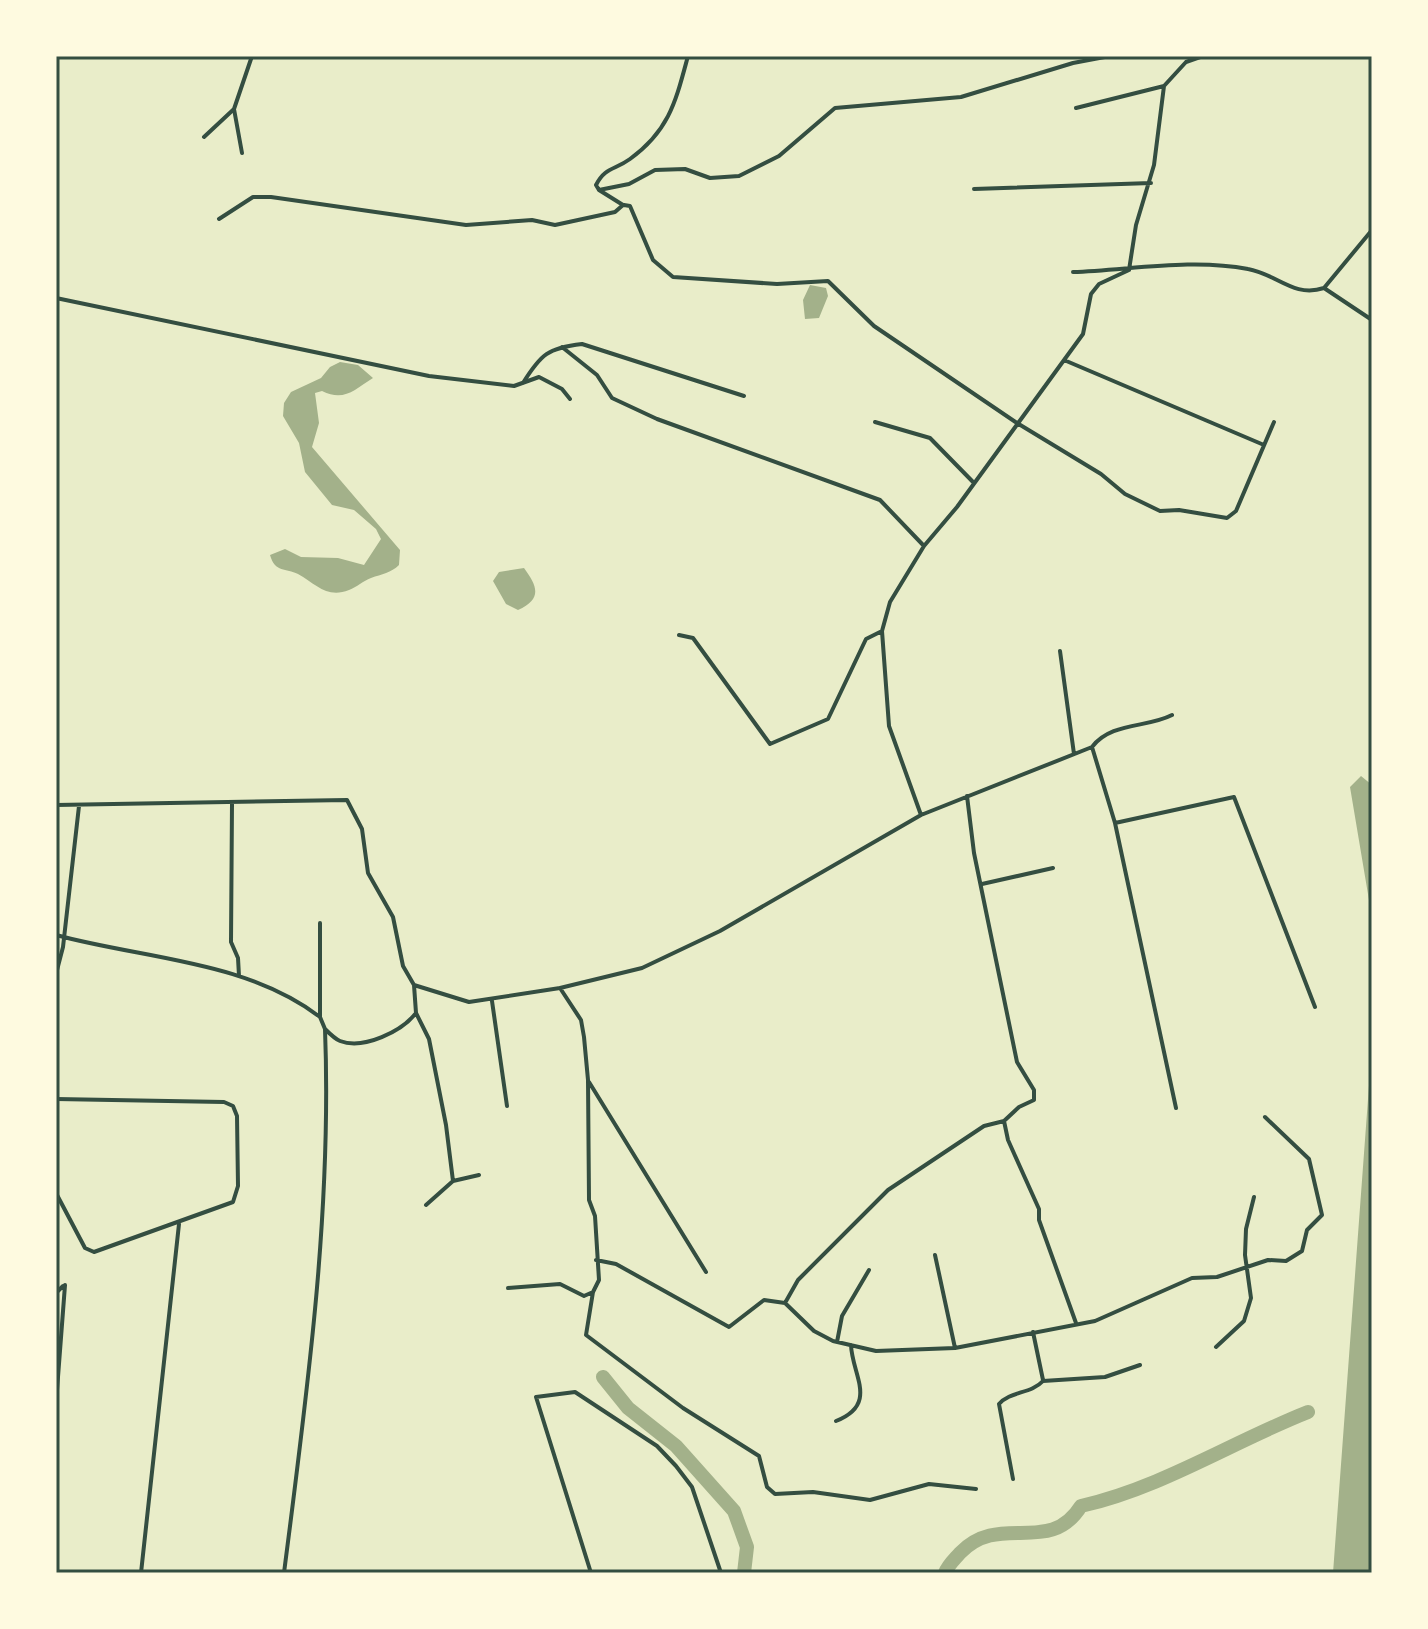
<svg xmlns="http://www.w3.org/2000/svg" width="1428" height="1629" viewBox="0 0 1428 1629" font-family="Rubik,sans-serif">
<style>
.water{fill:#a3b18a}
.lines{fill:none;stroke-linecap:round;stroke-linejoin:round}
.river{stroke:#a3b18a;stroke-width:14}
.minor{stroke:#344e41;stroke-width:4}
.neatline{fill:none;stroke:#344e41;stroke-width:3}
</style>
<rect width="100%" height="100%" fill="#e9edc9"/>
<!-- water -->
<path class="water" d="M810,285L826,288L828,296L819,318L805,319L803,300Z
M340,362L358,365L373,378C354,390 344,402 322,391L315,393L319,423L312,447L400,550L399,565C391,573 382,574 371,578C363,581 357,587 349,590C327,599 316,584 298,574C286,568 275,573 270,555L285,549L301,557L338,558L364,565L381,539L376,529L354,510L332,505L305,472L299,443L283,416L284,403L291,392L321,378L330,367Z
M524,568C538,587 542,599 518,610L506,604L493,581L499,572Z
M1361,776L1372,785V918L1350,787Z
M1372,1045V1573H1333Z"/>
<g class="lines">
<!-- river -->
<path class="river" d="M603,1377L628,1408L676,1446L734,1511L747,1547L744,1573
M945,1573C948,1565 954,1560 960,1553C1000,1511 1049,1557 1081,1506C1161,1488 1232,1442 1308,1412"/>
<!-- minor -->
<path class="minor" d="M1076,108L1164,86
M204,137L234,109
M242,153L234,109L252,56
M974,189L1151,183
M599,190L596,185C605,167 615,170 630,159C670,130 676,100 688,56
M624,205L630,206L653,260L673,277L777,284L828,281L874,326L1017,423L1101,474L1125,494L1160,511L1179,510L1227,518L1236,511L1274,422
M219,219L253,197H271L466,225L532,220L555,225L615,212L623,205L599,190L629,184L655,170L685,169L710,178L739,176L779,156L835,108L961,97L1073,63L1110,56
M1129,270L1136,225L1154,165L1164,86L1186,62L1203,56
M1073,272C1130,270 1192,258 1248,269C1277,274 1293,298 1324,288L1372,320
M1324,288L1372,230
M56,298L429,376L514,386L539,377L562,389L570,399
M562,347L597,375L612,398L657,419L880,500L924,546
M1064,360L1264,445
M523,383C541,354 548,348 582,344L744,396
M875,422L930,438L974,483
M679,635L693,638L770,744L828,719L866,639L882,631
M1060,651L1074,754
M1092,747L1115,823L1176,1108
M967,796L974,853L1017,1062L1034,1090V1100L1019,1107L1004,1121L1008,1140L1039,1209V1220L1076,1323
M232,803L231,942L238,958L239,976
M56,805L347,800L362,829L368,873L393,917L403,966L414,985L469,1002L560,988L581,1020L584,1037L588,1080L589,1200L595,1216L599,1280L593,1292L586,1335L683,1408L759,1456L767,1487L775,1494L813,1492L870,1500L929,1484L976,1489
M921,815L889,726L882,631L890,602L924,546L957,507L1083,334L1091,294L1099,284L1129,270
M1115,823L1234,797L1315,1007
M982,884L1053,868
M56,935C144,959 245,960 320,1017
M56,974L63,947L79,806
M414,985L416,1013L429,1039L446,1125L453,1181L479,1175
M560,988L642,968L720,931L921,815L1092,747C1111,722 1147,728 1172,715
M492,1001L507,1106
M325,1029C329,1033 335,1039 340,1041C364,1050 402,1031 416,1013
M589,1082L706,1272
M56,1099L224,1102L233,1106L237,1116L238,1186L233,1202L94,1252L85,1248L56,1193
M426,1205L453,1181
M935,1255L955,1348
M596,1260L616,1264L729,1327L764,1300L785,1303L798,1280L888,1190L984,1126L1004,1121
M508,1288L560,1284L584,1296L593,1292
M56,1293L63,1286
M785,1303L814,1331L833,1341L876,1351L955,1348L1095,1321L1192,1278L1217,1277L1268,1260L1286,1261L1302,1251L1307,1230L1322,1215L1309,1159L1265,1117
M1033,1332L1043,1380
M837,1342L842,1316L869,1270
M1216,1347L1244,1321L1251,1298L1245,1255L1246,1229L1254,1197
M56,1403L65,1285
M836,1421C879,1404 852,1375 851,1345
M1013,1479L999,1404C1010,1391 1031,1394 1043,1381L1105,1377L1140,1365
M141,1573L179,1224
M284,1573C307,1393 332,1211 325,1029L320,1017V923
M591,1573L536,1397L575,1392L657,1446L676,1466L692,1487L721,1573"/>
</g>
<!-- border -->
<rect width="1428" height="1629" fill="none" stroke="#fefae0" stroke-width="116"/>
<rect x="58" y="58" width="1312" height="1513" class="neatline"/>
</svg>
